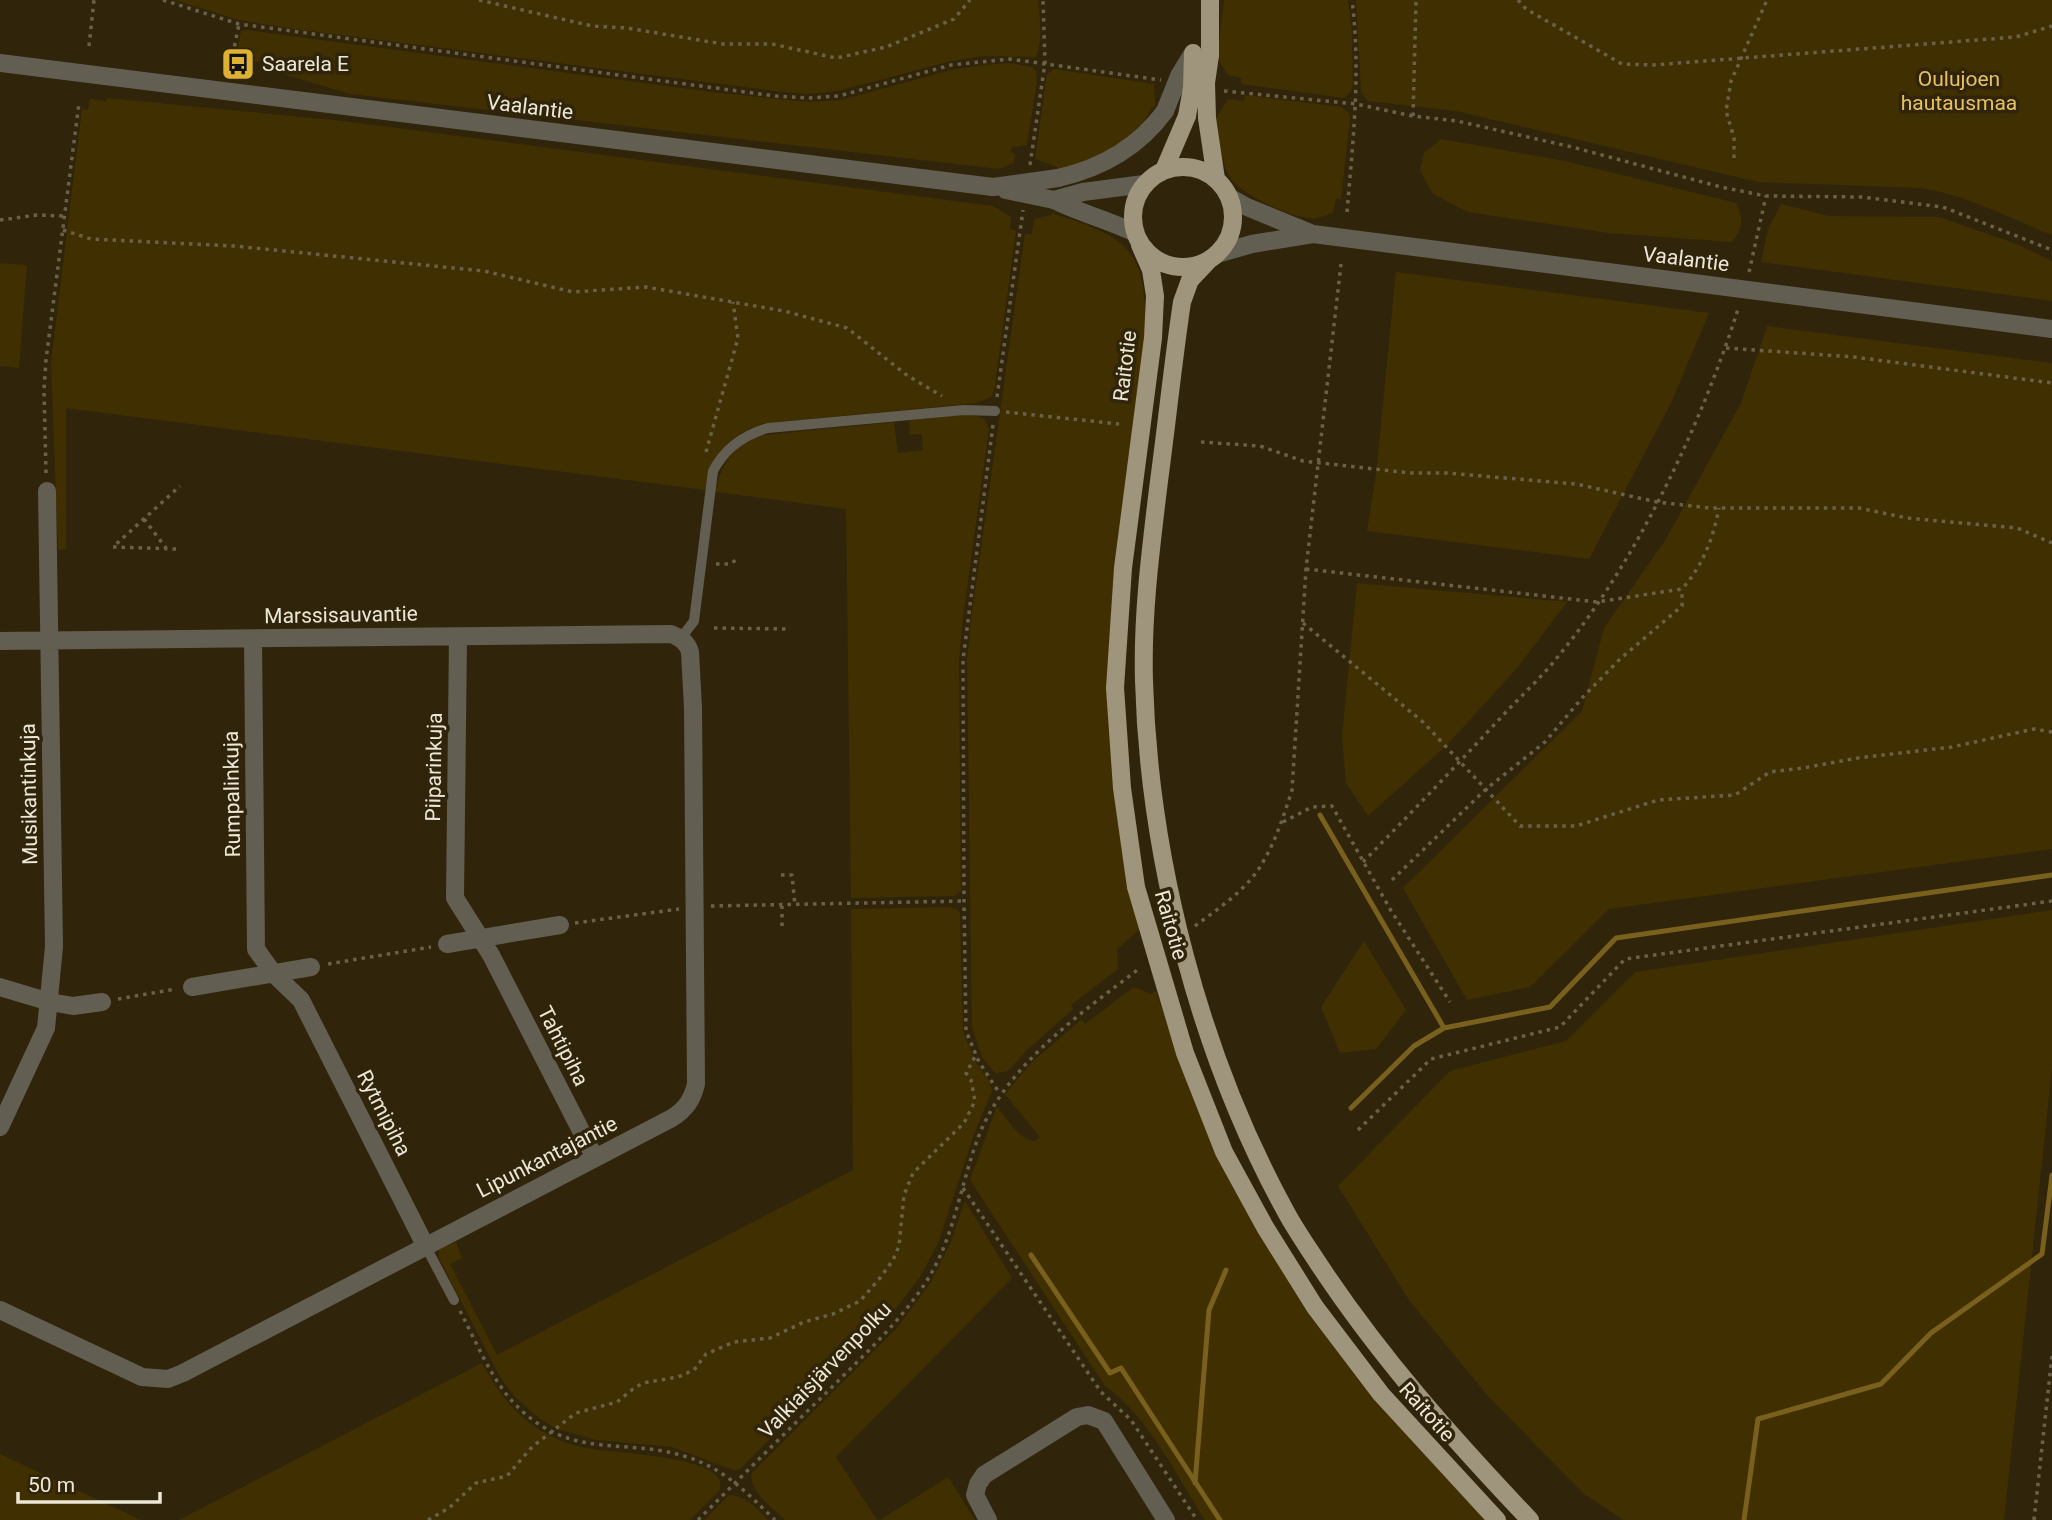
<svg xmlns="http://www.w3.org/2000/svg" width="2052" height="1520" viewBox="0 0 2052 1520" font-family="Roboto,sans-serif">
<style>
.green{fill:#402f01}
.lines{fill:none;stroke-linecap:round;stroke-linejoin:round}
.stream{stroke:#79601d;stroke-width:5}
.path{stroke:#6a614a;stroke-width:3.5;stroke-dasharray:3.5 5;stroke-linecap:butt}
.service{stroke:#635e52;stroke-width:10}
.minor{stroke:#635e52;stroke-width:18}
.tertiary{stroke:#635e52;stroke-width:18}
.primary{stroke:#9f947c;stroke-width:18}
.tertiary-bridge{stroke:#635e52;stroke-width:18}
.primary-bridge{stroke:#9f947c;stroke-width:18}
.labels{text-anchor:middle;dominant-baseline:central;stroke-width:7;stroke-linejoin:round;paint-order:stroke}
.poi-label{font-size:21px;fill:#ede7d7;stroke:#30250b;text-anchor:start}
.park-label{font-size:21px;fill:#e6c164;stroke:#30250b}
.street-label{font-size:21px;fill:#ede7d7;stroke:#30250b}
</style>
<rect width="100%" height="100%" fill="#30250b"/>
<!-- green -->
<path class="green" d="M175,0H1038C1040,20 1043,39 1036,57L983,56L951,61L838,91L808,94L775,91L302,30L239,20Z
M1224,0H1348L1352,32L1353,86L1350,93L1344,98L1241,84V78L1228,75L1217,58Z
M1356,0H2052V235C2009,218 1967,195 1921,188L1758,182L1456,111L1368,101L1361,92Z
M247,30L711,92L808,102L841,100L951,70L983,65L1009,63L1032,67L1036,71L1037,81L1027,145L1012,147L1011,152L1015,154L1014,163L999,169L350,94L283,74V66L236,58L241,31Z
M1054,69L1154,84L1155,107H1152C1135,144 1095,161 1057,170V167L1035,159L1047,74Z
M1245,95L1341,107L1349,113L1350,119L1341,199H1336L1333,213C1328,214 1322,217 1317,218C1297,221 1240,195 1230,177C1220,160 1219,137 1216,118L1228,99L1244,101Z
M107,98L343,121L993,206L1011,217L1010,229L1016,231L994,391L991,397L977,403L767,423C725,435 718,451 705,490L66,408V549L58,550L51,362L82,109L88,110L90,99L106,101Z
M1441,139L1565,161L1736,203C1744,219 1743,228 1732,242L1609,233L1468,212L1433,194L1420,171L1424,153Z
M1781,204L1829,216L1939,217L2014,243L2052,261V301L1761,262L1768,229Z
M1052,213C1133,240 1145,248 1146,336L1116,568L1140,929L1117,949L1118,969L1071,1005L1073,1009L1025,1052L1009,1070L996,1074L982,1057L972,1028L967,660L971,620L1025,234H1032L1034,219L1051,215Z
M0,263L27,265L19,368L0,366Z
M1396,272L1709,313L1671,403L1589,559L1367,531L1376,474Z
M1767,326L2052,363V849L1609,909L1530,987L1467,1000L1403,888L1582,711L1604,628L1666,539L1741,403Z
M972,414L984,419L989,429L963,617L959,661L961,891L954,896L851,898L846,509L715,492C721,466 731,450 754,436L894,422L898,453L923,450L922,434L910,435L909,420Z
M1357,583L1567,602L1518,667L1447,745L1368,816L1346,783L1342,736Z
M950,907L958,910L960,914L963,1031L976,1063L989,1081L992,1091L974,1134L939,1241L920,1277L888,1319L740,1469L736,1471L672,1447L597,1440L557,1429L540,1419L514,1396L500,1377L439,1258V1249L456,1242L462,1258L450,1264L497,1355L853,1170L851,909Z
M2052,910V1068L2004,1520H1624L1584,1494L1488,1396L1409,1300L1338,1186L1450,1071L1566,1041L1635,972Z
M1364,941L1406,1010L1376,1049L1340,1053L1321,1007Z
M1134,987L1151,994L1156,991L1178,1055L1220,1156L1375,1400L1487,1520H1205C1176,1475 1149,1417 1105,1386L970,1180L997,1106C1007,1118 1018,1140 1035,1141L1040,1137L1005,1094L1033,1061L1081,1020L1085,1024Z
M965,1201L1012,1278L836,1457L877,1520H785C773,1508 748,1492 752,1473L897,1328L931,1282L950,1244Z
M482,1363C498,1393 519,1421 551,1436C564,1443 578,1447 592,1449C611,1453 736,1456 719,1491L690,1520H179Z
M0,1454L141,1520H0Z
M948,1477L975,1520H880Z
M729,1495C747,1496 756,1508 768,1520H704Z"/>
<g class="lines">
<!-- stream -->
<path class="stream" d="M1320,815L1444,1028
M1351,1108L1414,1046L1444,1028L1550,1007L1616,938L2052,875
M1031,1255L1110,1373L1121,1368L1220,1520
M1195,1483L1209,1310L1226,1270
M1744,1520L1758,1419L1881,1384L1931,1333L2042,1254L2052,1175"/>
<!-- path -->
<path class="path" d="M163,0L239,24L775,96L808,98L839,96L951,65L1010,59L1161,80
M479,0L592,26L627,28L723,44H772L836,58L886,47L954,19L970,0
M1518,0L1526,9L1622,64L1653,65L2016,37L2052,26
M89,46L94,0
M231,63L239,24
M1224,91L1356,104L1413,116L1457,121L1572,147L1721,187L1766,196L1862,197L1943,207L2052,250
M1413,116L1416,0
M1734,158V138L1726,111L1731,81L1767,0
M1030,165L1045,63L1043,0
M1347,212C1353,141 1361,71 1352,0
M0,220L37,215L64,216
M63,230L91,239L234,246L484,271L573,292L646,287L784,311L847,328L908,376L942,396
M1749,272L1766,196
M1726,348L1854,357L2052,383
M997,397L1023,210
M1006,412L1119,424
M993,425L963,660L964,901L966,1031L979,1062L1000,1094
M1201,442L1260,446L1303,461L1410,473H1446L1576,484L1657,502L1710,508H1859L1907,518L2017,528L2052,543
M706,452L738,338L733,302
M46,473L44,390L46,360L79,103
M144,519L166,548
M176,549L113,547L180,486
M716,564H730L736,560
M1306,569L1597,602L1682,589C1703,565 1713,539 1719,508
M1303,623L1423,722L1520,826H1576L1658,800L1735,795L1770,772L1803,768L1858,758L1952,747L2034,729L2052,732
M714,628L788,629
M1283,822L1312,807L1332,806L1390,909L1450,1002
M1363,862C1411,813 1459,763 1506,712C1524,693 1544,675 1560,654C1637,561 1703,421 1739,306
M781,875H792L795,906
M1392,880L1485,790L1545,742L1582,698L1620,659L1682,606V589
M711,906L964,901
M575,923L679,909
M782,926V906
M1195,926C1219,908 1248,889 1263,862C1276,840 1284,815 1292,790L1306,569L1341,264
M328,964L431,947
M118,999L176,989
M1358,1130L1431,1059L1560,1027L1625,959L2052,901
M963,1188L1101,1392L1131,1420L1197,1520
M460,1311C478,1345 493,1385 522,1411C575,1459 624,1438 684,1456C724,1468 746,1492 775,1520
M428,1520L449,1508L476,1483L507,1476L532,1447L576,1413L617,1402L633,1389L643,1383L678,1377L694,1370L706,1354L734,1342L770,1338L804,1322L833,1314L860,1301L880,1278L893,1260L899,1246L904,1195L913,1173L964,1123L975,1101L971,1080L966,1073L976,1055
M698,1520C742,1476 786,1432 830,1389C864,1355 899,1323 926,1282C954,1239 960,1186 978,1138C1005,1066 1081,1013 1140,968
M2034,1520L2052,1356"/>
<!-- service -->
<path class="service" d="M681,638L694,621L713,471C725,448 743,435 768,428L964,410L995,411
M426,1247L454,1300"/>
<!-- minor -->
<path class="minor" d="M458,637L455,898L491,955L595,1158
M253,639L256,949L273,973L301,1000L426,1247
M0,641L671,634C681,638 687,642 690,652L693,708L696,1084C692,1100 686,1109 672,1118L183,1373L168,1379L142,1377L0,1310
M447,944L560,925
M0,987L50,1002L73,1006L102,1002
M192,987L311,967
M0,1127L46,1028L54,947L47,491
M988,1520L975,1495L978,1484L984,1475L1077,1417L1088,1415L1104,1421L1166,1520"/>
<!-- tertiary -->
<path class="tertiary" d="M0,63L993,187
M1058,178C1102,168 1138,148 1165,111
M1229,197L1247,207L1313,234L2052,329
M1054,200L1083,192L1144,184
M1054,200C1080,213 1108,220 1135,233
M1217,254L1252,244L1313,234"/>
<!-- primary -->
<path class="primary" d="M1210,55V0
M1207,118L1216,179
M1133 217a50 50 0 1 1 100 0a50 50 0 1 1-100 0Z
M1164,170L1187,116
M1140,245L1151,270L1155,296L1153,338L1123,568L1115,688L1122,788L1136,887L1185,1053L1224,1152L1265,1227L1315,1307L1381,1394L1497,1520
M1208,261L1190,280L1182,302C1173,362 1167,422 1159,481C1151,547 1142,615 1144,681C1149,859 1200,1056 1286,1212C1295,1229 1307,1246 1318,1263C1380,1357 1453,1439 1530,1520"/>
<!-- tertiary-bridge -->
<path class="tertiary-bridge" d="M1165,111L1179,76L1193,53
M993,187L1058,178
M1006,190L1054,200"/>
<!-- primary-bridge -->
<path class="primary-bridge" d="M1187,116L1192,88L1193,53
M1207,118L1206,83L1210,55"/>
</g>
<!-- icons -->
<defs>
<symbol id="bus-square" viewBox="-11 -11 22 22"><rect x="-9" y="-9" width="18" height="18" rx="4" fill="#deb133" stroke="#30250b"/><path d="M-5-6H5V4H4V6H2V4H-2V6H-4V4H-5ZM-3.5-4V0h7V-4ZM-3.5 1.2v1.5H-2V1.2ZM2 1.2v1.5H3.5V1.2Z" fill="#111"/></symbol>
</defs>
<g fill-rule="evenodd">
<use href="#bus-square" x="219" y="45" width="38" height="38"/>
</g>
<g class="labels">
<!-- poi labels -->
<g class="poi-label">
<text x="262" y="64">Saarela E</text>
</g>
<!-- park labels -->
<g class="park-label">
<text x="1959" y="79">Oulujoen<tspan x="1959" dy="24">hautausmaa</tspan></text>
</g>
<!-- street labels -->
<g class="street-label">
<text transform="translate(530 107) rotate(7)">Vaalantie</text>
<text transform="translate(1686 259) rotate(7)">Vaalantie</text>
<text transform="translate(1125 366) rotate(-83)">Raitotie</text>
<text transform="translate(341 615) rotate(-1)">Marssisauvantie</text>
<text transform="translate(434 767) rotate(-89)">Piiparinkuja</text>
<text transform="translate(29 794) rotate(-91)">Musikantinkuja</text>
<text transform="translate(232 794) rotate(-91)">Rumpalinkuja</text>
<text transform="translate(1171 925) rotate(74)">Raitotie</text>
<text transform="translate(563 1046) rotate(63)">Tahtipiha</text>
<text transform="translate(384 1113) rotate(63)">Rytmipiha</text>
<text transform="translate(547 1157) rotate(-27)">Lipunkantajantie</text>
<text transform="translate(825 1370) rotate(-46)">Valkiaisjärvenpolku</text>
<text transform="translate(1427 1412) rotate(48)">Raitotie</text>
</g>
</g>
<!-- scale -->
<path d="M18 1492v10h142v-10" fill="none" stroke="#ede7d7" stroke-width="3.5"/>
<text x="28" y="1492" font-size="21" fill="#ede7d7" stroke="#30250b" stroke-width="5" paint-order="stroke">50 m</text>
</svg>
